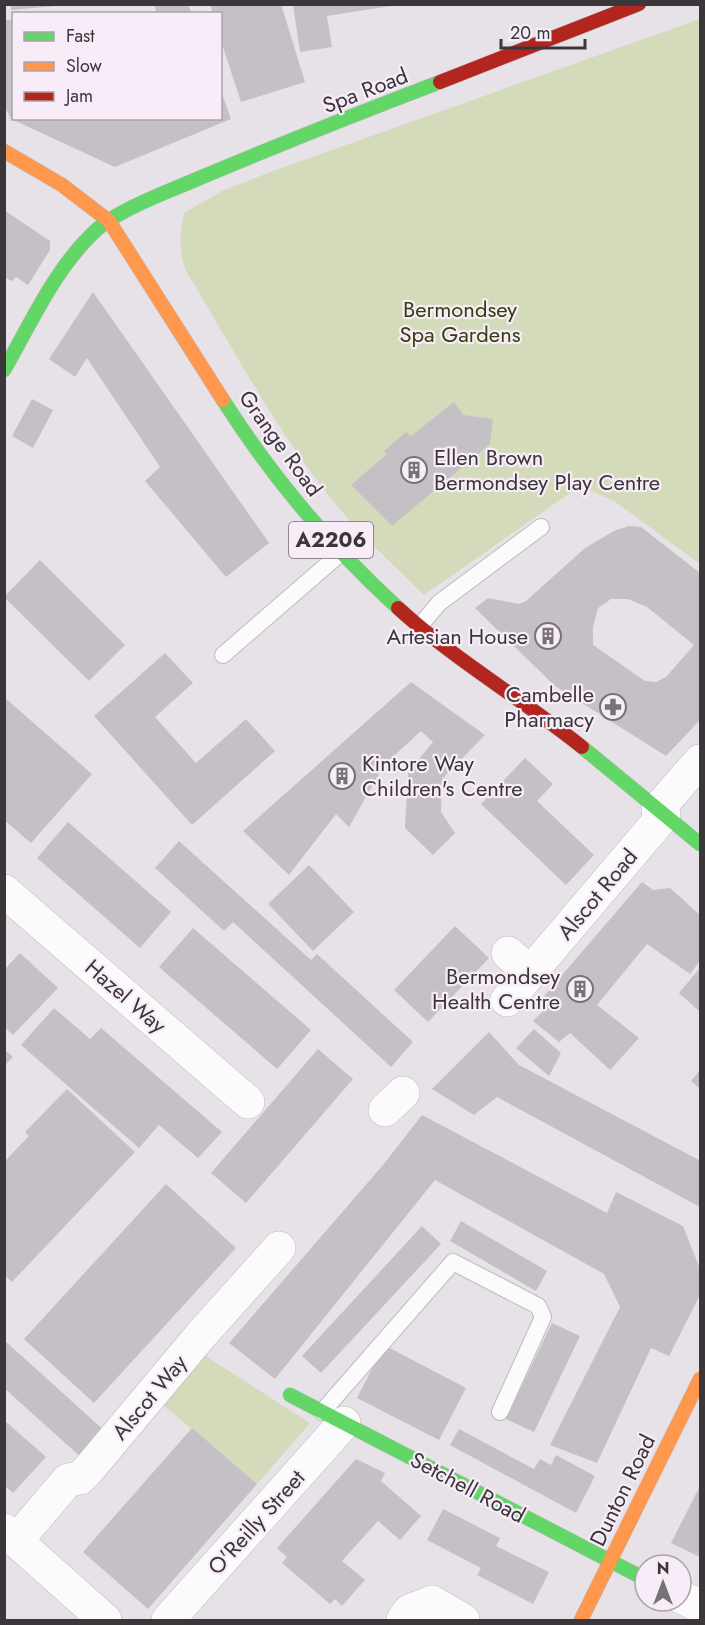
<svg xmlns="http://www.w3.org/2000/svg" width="705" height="1625" viewBox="0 0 705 1625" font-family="Jost,sans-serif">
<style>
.green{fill:#d4dbba}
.building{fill:#c5c0c5;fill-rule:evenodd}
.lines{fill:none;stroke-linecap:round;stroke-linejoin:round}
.lane-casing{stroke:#bfbabf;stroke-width:18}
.street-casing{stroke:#bfbabf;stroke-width:34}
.fast-casing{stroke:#bfbabf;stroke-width:15}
.slow-casing{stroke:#bfbabf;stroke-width:15}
.jam-casing{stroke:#bfbabf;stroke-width:15}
.lane{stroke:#fbfbfb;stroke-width:16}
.street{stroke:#fbfbfb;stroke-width:33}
.fast{stroke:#63d668;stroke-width:14}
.slow{stroke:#ff974d;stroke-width:14}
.jam{stroke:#b3261e;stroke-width:14}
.labels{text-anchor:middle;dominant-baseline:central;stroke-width:4.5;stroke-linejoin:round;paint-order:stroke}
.shield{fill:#f7ecf7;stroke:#736d73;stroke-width:1.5}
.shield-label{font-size:21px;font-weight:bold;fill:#3a363a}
.street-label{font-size:22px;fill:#3a363a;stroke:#f7ecf7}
.park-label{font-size:22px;fill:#343f0b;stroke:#f7ecf7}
.poi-label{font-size:22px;fill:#3a363a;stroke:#f7ecf7;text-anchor:end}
</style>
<rect width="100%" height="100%" fill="#e7e2e7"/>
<!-- green -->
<path class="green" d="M700,19V564L614,501L580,486L424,595C386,558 346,521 315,478C267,413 228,340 186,271C178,251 180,234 184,213L222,191L273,171Z
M198,1351L310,1423L257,1484L162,1404Z"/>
<!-- building -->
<path class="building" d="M154,4H188L192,14H157Z
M210,4H281L305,82L241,102L220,38V14H213Z
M293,4H391V6L327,16L332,47L300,52Z
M11,5H54L55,6L11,10Z
M5,20H14V118H220L221,91L231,119L115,167L9,118H11L5,108Z
M4,210L50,241V250L28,285L16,277L12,281L4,277Z
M93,292L269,543L226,577L145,481L160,467L87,358L75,377L49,359Z
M32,399L53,410L33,448L12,436Z
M454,402L463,415L493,419L490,444L392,526L351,485L387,454L384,451L406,432L411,436Z
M629,526L641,527L700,573V720L666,756L555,686L475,608L488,598L519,604L526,601L585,548L614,531ZM611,599H628L647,607L694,645L666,677L656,682L645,681L593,645V627L598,608Z
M40,560L125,645L89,681L4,597Z
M165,653L193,683L155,717L196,763L246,719L275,751L192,825L94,716Z
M411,682L485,735L442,779L441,812L455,833L433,855L405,828L408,773L433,742L421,731L384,765L349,827L336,814L289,875L243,831Z
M4,697L92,774L31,843L4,820Z
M525,758L553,784L537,801L594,855L566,885L481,804Z
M68,822L171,912L140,948L37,858Z
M179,841L311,960L317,954L413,1042L391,1067L233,922L224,931L155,868Z
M309,865L354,912L313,951L268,904Z
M642,882L653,890L670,888L700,915V961L690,974L647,944L597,1005L639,1038L610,1070L570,1033L559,1042L533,1021L543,1011L538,1003Z
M455,926L489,958L428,1022L394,990Z
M193,928L311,1030L277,1069L159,967Z
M20,953L58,988L13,1035L4,1027V970Z
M700,968V1012L679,993Z
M54,1008L90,1039L101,1028L222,1132L198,1158L159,1125L139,1148L21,1045Z
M534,1029L561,1053L549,1076L516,1048Z
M489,1032L519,1065L699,1160L700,1158V1207L497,1097L474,1115L432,1089Z
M4,1049L13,1057L4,1066Z
M318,1049L353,1079L246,1203L211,1173Z
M700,1070V1089L691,1081Z
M67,1089L135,1152L12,1282L4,1275V1162L29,1136L25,1132Z
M422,1115L607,1213L616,1192L683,1226L700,1269V1295L669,1356L651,1348L597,1463L550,1445L620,1307L604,1274L435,1180L275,1379L229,1343L383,1165Z
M166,1184L236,1248L94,1403L24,1339Z
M461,1221L547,1271L536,1291L450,1241Z
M422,1226L441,1244L321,1373L302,1356Z
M552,1323L580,1336L534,1432L506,1419Z
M4,1340L107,1433L83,1459L4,1388Z
M384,1345L466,1388L439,1440L357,1398Z
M4,1420L46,1457L13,1493L4,1485Z
M192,1428L257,1484L148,1609L83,1552Z
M459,1429L534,1469L540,1459L551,1465L556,1455L595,1476L576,1513L450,1445Z
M356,1459L385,1473L381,1481L421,1516L400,1540L378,1521L342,1561L365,1580L342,1606L335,1599L330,1604L282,1563L287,1557L277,1548Z
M700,1486V1557L671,1543Z
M443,1509L500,1538L496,1546L549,1572L533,1604L477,1575L481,1568L427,1540Z"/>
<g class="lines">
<defs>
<path id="lane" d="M419,627L439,603L541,527
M223,655L342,552
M322,1412L453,1262L538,1306L543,1317L500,1412"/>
<path id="street" d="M658,809L700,761
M4,891L248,1102
M508,953L530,973
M507,1000L664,815
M385,1110L403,1093
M4,1530L105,1620
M16,1541L68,1480L80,1478L88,1470L201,1335L279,1248
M681,1597L700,1606
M168,1620L344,1423
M403,1620L409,1611L432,1602L463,1620"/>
<path id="fast" d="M4,370C30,325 53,273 90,236C112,212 160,195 190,182C273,147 356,114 440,82
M223,400C272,477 330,546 398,608
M582,747L700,844
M290,1395L645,1579"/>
<path id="slow" d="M4,151L62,185L109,221L223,400
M581,1620L700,1379"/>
<path id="jam" d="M440,82L639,4
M398,608C455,660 522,699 582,747"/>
</defs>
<!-- lane casing -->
<use href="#lane" class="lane-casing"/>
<!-- street casing -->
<use href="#street" class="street-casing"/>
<!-- fast casing -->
<use href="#fast" class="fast-casing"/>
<!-- slow casing -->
<use href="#slow" class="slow-casing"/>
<!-- jam casing -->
<use href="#jam" class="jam-casing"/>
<!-- lane -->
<use href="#lane" class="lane"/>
<!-- street -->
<use href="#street" class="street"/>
<!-- fast -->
<use href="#fast" class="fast"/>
<!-- slow -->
<use href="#slow" class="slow"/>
<!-- jam -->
<use href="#jam" class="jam"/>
</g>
<!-- icons -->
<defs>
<symbol id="building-ring" viewBox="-11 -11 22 22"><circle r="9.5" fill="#f7ecf7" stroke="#777277" stroke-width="1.5"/><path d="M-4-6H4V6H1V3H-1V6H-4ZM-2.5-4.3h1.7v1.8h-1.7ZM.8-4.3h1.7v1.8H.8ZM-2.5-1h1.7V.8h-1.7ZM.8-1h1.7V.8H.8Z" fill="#777277"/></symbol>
<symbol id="pharmacy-ring" viewBox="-11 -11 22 22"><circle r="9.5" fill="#f7ecf7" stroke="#777277" stroke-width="1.5"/><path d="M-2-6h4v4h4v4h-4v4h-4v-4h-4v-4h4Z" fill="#777277"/></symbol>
</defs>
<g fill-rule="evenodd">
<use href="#building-ring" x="399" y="455" width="30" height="30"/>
<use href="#building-ring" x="533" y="621" width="30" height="30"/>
<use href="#pharmacy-ring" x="598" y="692" width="30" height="30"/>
<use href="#building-ring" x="327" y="761" width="30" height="30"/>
<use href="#building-ring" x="565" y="974" width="30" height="30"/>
</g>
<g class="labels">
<!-- shield labels -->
<rect class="shield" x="289" y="522" width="84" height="36" rx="4.5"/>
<g class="shield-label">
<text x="331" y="540">A2206</text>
</g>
<!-- street labels -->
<g class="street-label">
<text transform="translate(365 90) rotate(-21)">Spa Road</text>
<text transform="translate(281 443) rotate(54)">Grange Road</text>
<text transform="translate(597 894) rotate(-50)">Alscot Road</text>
<text transform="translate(126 996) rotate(41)">Hazel Way</text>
<text transform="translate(149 1397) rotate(-50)">Alscot Way</text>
<text transform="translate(468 1487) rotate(28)">Setchell Road</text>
<text transform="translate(622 1490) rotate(-64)">Dunton Road</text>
<text transform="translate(256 1522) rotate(-48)">O'Reilly Street</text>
</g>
<!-- park labels -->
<g class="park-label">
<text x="460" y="309">Bermondsey<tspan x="460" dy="25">Spa Gardens</tspan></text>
</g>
<!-- poi labels -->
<g class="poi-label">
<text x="434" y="457" text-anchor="start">Ellen Brown<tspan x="434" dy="25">Bermondsey Play Centre</tspan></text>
<text x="528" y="636">Artesian House</text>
<text x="594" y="694">Cambelle<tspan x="594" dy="25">Pharmacy</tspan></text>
<text x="362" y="763" text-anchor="start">Kintore Way<tspan x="362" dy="25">Children's Centre</tspan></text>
<text x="560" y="976">Bermondsey<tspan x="560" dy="25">Health Centre</tspan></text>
</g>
</g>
<!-- border -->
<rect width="705" height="1625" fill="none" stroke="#3a363a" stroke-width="12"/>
<!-- legend -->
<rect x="12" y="12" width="210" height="108" fill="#f7ecf7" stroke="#aba3ab" stroke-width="1.5"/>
<rect x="24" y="32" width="30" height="9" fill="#63d668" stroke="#aba3ab" stroke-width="1.5"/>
<text x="66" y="42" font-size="18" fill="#3a363a">Fast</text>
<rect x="24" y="62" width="30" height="9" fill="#ff974d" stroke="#aba3ab" stroke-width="1.5"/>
<text x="66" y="72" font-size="18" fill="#3a363a">Slow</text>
<rect x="24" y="92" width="30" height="9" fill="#b3261e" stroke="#aba3ab" stroke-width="1.5"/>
<text x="66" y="102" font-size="18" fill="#3a363a">Jam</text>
<!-- north arrow -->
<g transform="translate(663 1583)"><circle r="28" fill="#f7ecf7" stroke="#aba3ab" stroke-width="1.5"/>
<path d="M0-4.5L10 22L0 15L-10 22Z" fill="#777277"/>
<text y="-9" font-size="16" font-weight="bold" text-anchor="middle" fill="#3a363a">N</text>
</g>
<!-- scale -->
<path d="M501 39v9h84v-9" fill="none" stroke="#3a363a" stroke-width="3"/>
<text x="510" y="39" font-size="18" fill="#3a363a" stroke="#f7ecf7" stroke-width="4.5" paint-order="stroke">20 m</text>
</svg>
